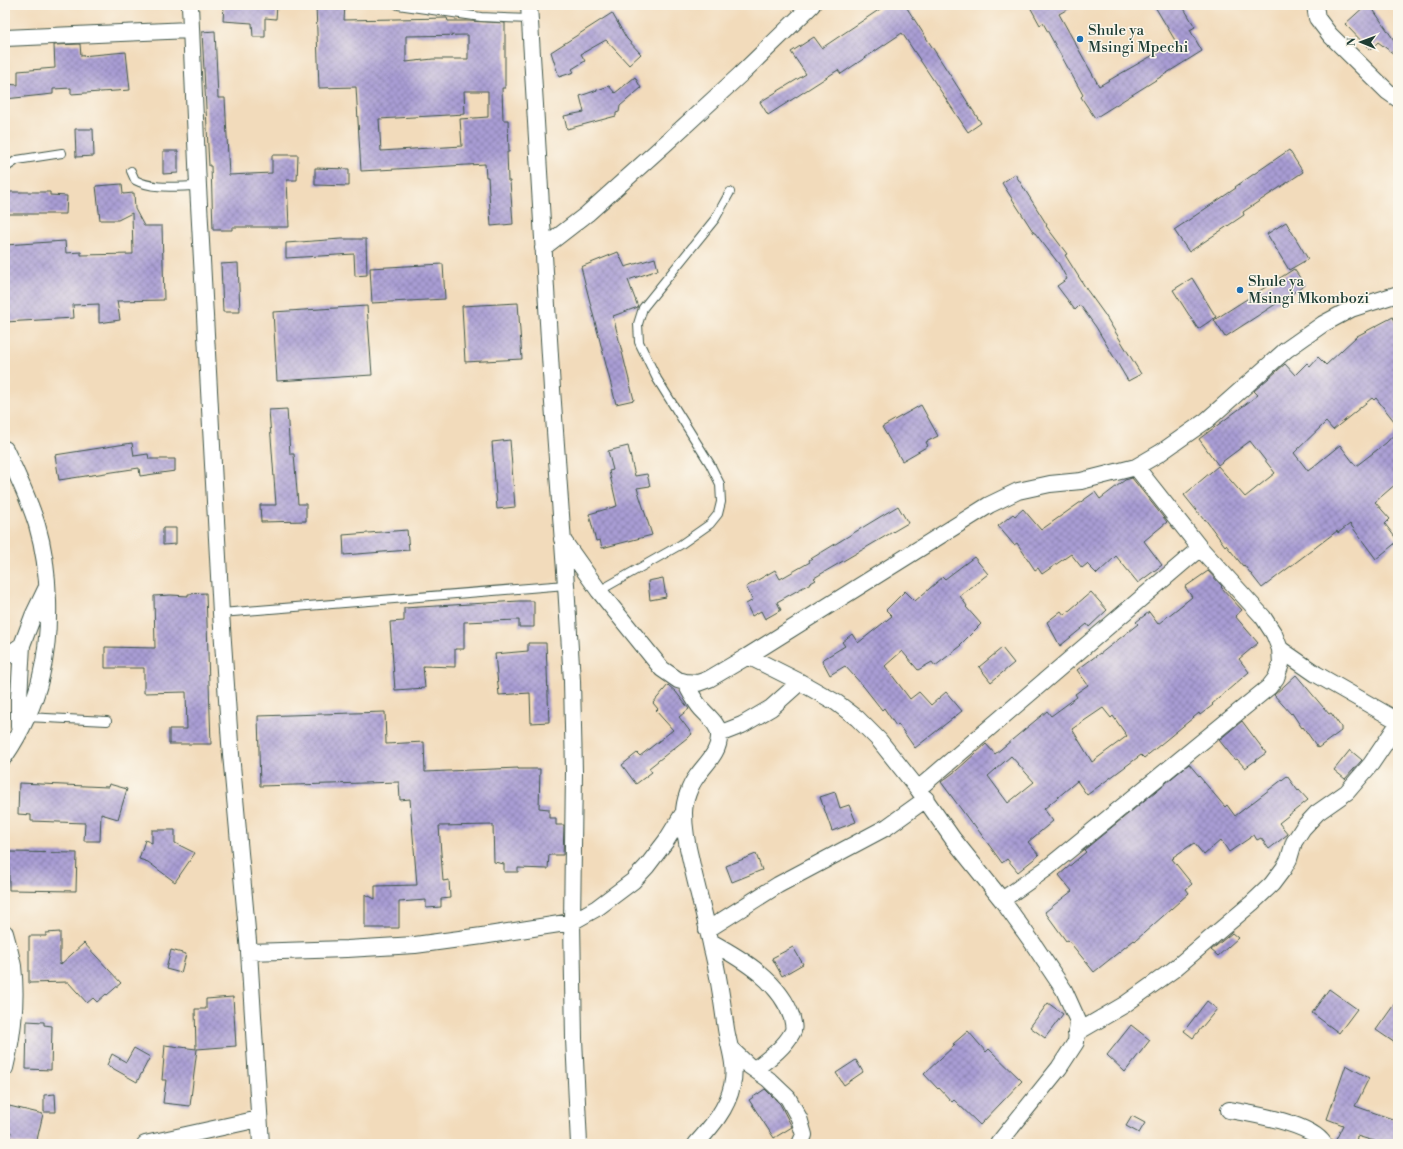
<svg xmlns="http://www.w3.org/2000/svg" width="1403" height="1149" viewBox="0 0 1403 1149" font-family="'Libre Bodoni',serif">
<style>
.building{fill:url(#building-cross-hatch);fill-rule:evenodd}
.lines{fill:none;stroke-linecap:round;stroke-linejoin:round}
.lane-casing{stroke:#3f5548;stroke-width:10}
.street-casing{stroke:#3f5548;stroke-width:18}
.lane{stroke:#fff;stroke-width:8}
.street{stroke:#fff;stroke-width:16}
.poi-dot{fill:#1f6fb2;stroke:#fbf7ec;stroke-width:1.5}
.labels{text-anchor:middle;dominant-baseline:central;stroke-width:3;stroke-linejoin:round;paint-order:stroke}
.poi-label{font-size:15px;fill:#1f3d34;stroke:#fbf7ec;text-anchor:start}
</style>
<defs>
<pattern id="building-cross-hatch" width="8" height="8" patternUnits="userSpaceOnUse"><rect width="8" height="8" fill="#a99dd4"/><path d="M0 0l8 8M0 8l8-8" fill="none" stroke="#8981ad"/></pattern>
</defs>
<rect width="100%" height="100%" fill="#fbf7ec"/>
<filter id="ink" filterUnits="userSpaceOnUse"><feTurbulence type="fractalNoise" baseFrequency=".025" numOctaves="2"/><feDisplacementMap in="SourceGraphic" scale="8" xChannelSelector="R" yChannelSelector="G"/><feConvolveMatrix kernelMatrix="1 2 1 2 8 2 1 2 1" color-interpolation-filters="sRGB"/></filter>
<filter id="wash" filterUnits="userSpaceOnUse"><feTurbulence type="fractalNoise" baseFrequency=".012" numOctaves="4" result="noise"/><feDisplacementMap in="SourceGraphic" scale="16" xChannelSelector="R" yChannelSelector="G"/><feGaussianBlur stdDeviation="0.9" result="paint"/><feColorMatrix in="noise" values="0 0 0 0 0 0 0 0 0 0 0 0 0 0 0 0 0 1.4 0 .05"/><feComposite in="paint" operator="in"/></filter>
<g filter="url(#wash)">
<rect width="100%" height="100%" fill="#f2dbbb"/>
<g id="blocks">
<!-- building -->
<path class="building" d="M224,5H277L276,19L265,18V37H253L252,23L223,21Z
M316,5H345L344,20L447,18L448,21H469L505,23V88H502L503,120H508L509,152H507L508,181H510L513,224L491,226L488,177H486L485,164L361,171L356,87L319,88ZM468,35V59H433L406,62V36ZM464,91H488V117L460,119L462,146L381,151L379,119L465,114Z
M886,5H905L981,123L968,132L902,33L841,74L838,70L768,115L760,102L806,74L791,52L814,37L822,48Z
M1029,5H1075L1059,14L1099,86L1176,42L1154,5H1182L1195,27L1190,30L1202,51L1095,118L1081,97L1083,95L1043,23L1040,25Z
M1366,5H1370L1398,46V57L1378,42L1370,50L1345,24Z
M612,13L627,39L641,54L629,65L606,40L581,54L585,61L572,69L574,72L559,77L551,52Z
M215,31L218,98H225L229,175L272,173V155H298L297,180H287L289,227H232V230H213L211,166H209L202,32Z
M80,44L81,56L126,52L130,90L71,94V88L53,89V94L5,99V84L18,85V71L55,68L54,45Z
M635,77L641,88L620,106L619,112L616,113V116L567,129L564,116L584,112L580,96L609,86L615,93Z
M75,129H93L94,156L76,157Z
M1289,150L1303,172L1243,212L1244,215L1189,252L1174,230L1236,188L1235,187Z
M163,151H178V173L163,174Z
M315,168L349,169V186L315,185Z
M1015,174L1047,225L1046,226L1067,254L1065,255L1087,290L1105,315L1141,374L1128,381L1096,327L1080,305L1075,310L1057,286L1067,279L1059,264L1035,233H1034L1002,183Z
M122,184L123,194L134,193L135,209L144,226H162L164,300L117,301L120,320L99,323V304L73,305L74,318L5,322V245L65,241L66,253L81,252V255L133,254L132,213L118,220H100L96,186Z
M8,192H50V195L67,196L66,214H8Z
M1286,222L1308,259L1289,270L1267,234Z
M341,239H366L367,275L355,276L354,254L286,258V243Z
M618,252L625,267L655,258L658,270L628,280L638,307L613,316L634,400L616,404L581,267Z
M238,263L240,312H223L221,264Z
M443,264L445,299L372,303L370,268Z
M1294,269L1305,285L1225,337L1214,320Z
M1192,278L1216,317L1198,329L1173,290Z
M518,303L522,359L465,362L462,306Z
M367,306L372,375L277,381L273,312Z
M1393,317L1398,327V426L1376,398L1374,400L1372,398L1333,430L1326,422L1294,453L1308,471L1340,445L1356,466L1386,443L1398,430V482L1375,502L1390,519L1385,524L1398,541L1376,559L1350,524L1338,533L1337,531L1262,588L1244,565L1243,566L1226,545L1225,546L1205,519L1204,520L1184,495L1218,466L1245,497L1275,473L1250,441L1218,465L1199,439L1258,395L1254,391L1285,364L1295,375L1307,363L1310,366L1318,357L1326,365L1357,336Z
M921,405L938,436L926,442L928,446L902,461L882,427Z
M287,409L290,454H294L298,504H306V521L261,522L260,505H276L269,410Z
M510,440L515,507L497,509L492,442Z
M132,443L134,456L148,454L149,459H175V471L140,476L139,468L59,480L55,455Z
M628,446L635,476L647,474L650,486L637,488L652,535L602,548L600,540L596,541L589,514L617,506L609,471L613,470L608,451Z
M1132,478L1167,522L1144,541L1162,565L1138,583L1116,556L1097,574L1087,564L1082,568L1071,554L1042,574L1038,568L1035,570L1017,543L1014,545L998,526L1013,514L1015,516L1023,509L1041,530L1095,492L1100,499L1125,480Z
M898,506L908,523L814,578L816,580L777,602L781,610L765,619L761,611L752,616L746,604L753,600L746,587L775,570L780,579L810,562L809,560Z
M163,528H176V544L163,545Z
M407,530L409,550L344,555L343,535Z
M974,557L988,574L960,596L967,606L966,607L981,624L960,645L961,646L935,666L932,662L918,670L902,651L885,666L910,699L919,692L931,705L946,692L962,711L915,748L898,724L896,726L884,708L882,710L864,687L845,666L830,675L822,660L845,646L842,642L852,634L858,643L892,616L886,610L905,591L915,601L943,577L945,579Z
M1208,571L1222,586L1221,587L1242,610L1235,616L1258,643L1239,659L1249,672L1212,704L1213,705L1200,715L1199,713L1144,758L1141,755L1087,795L1077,781L1044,809L1053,821L1028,842L1039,855L1018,872L1007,859L1002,863L973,823L972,824L941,782L957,770L986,744L995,754L1047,711L1051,716L1077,697L1075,694L1088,685L1077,670L1100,653V654L1138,624L1136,622L1149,612L1158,624L1192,597L1185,587ZM1103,708L1111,718L1113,716L1127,736L1092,762L1072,729ZM1011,756L1034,782L1008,803L988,776Z
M663,578L666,597L650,600L648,581Z
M1091,592L1107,610L1089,627L1087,624L1060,646L1047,622L1061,611L1064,615Z
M206,593L211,744H169V729H187L186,692L144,693V668H105V647L155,648L154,596L171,595L188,596V594Z
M519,601H534V627H519V620L464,622V649H455V667L423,666L425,688L395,690L390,622L404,621V608Z
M528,643H546L549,722L531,723L530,693L499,695L495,654L528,651Z
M1002,648L1014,663L991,682L979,667Z
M1296,675L1329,714L1331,713L1341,727V731L1318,748L1303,727L1302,728L1292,713L1291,714L1274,695Z
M668,685L676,692L689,709L679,717L692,734L649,768L652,772L636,784L622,765L637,753L640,756L673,730L656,711L658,709L653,703Z
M385,712L386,744L424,742L425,772L518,768V769H540L539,808L549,809V818H556V825H564L563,855H549L548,869L518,868V872H504V864L494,862L493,825L439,826L443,881L449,880L450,898L441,899V907L426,908V900L399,902V928H365V894L375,899V886L417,885L410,799L400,800L399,782L260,786L258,716Z
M1242,721L1266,753L1245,768L1237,759L1235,760L1219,740Z
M1350,750L1362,760L1345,779L1334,770Z
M1189,764L1225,807L1227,805L1235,816L1287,776L1298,791L1299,790L1308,800L1279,823L1288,834L1269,849L1261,838L1257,840L1254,835L1229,852L1221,840L1204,855L1194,843L1173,857L1174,858L1172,859L1192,884L1186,889L1189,893L1135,941L1134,940L1094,972L1068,940L1066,941L1045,912L1072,891L1059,875L1086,852L1084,850Z
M19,783L108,787L109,784L127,789L118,819L101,814L100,841H84L85,823L31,821V815L18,814Z
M835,792L840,808L849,805L856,822L832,831L820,797Z
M152,830H175V843L195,853L175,882L148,862L139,859L145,840L152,843Z
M9,852L77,853L76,891L9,890Z
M756,854L762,870L732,882L726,866Z
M60,932V965L84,943L121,983L107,995L106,994L97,1002L93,998L87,1003L68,982L29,983V936H46V933Z
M1232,933L1238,938L1218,956L1217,955L1211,950Z
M793,947L803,964L782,976L772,958Z
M171,950L186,954L181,973L166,969Z
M1329,989L1357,1009L1339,1033L1312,1013Z
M233,997L236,1046L197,1049L190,1106L163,1103L166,1080H162L165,1045L196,1049L195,1009H206V999Z
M1398,999V1045L1376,1030Z
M1207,1001L1217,1009L1193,1038L1184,1031Z
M1048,1003L1063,1014L1045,1038L1030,1027Z
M27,1021L44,1022V1025L52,1026L51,1070L26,1069Z
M1131,1025L1150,1040L1125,1072L1107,1055Z
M968,1031L986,1052L989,1049L1022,1081L980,1125L954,1100L952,1102L939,1088L938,1089L924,1074L955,1045L953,1044Z
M134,1048L150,1057L137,1082L107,1065L112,1054L126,1062Z
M856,1060L863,1072L844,1085L836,1073Z
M1346,1065L1369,1078L1355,1106L1398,1121V1144H1384L1357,1136L1356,1144H1334L1343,1125L1327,1119Z
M765,1089L780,1104L792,1127L774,1138L749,1100Z
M55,1094L56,1112H44V1095Z
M5,1105L43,1114L36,1144H20L9,1142L11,1132L5,1131Z
M1132,1116L1145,1123L1139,1133L1126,1126Z"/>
</g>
</g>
<g filter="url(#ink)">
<use href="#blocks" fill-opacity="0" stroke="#3f5548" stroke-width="1"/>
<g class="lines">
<defs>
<path id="lane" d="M398,5L481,17L530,19
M5,168L17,160L62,153
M131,171L135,180C154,190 177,186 198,186
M599,591L680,545L710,524L718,514L721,502L720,484L710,464L657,379L639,342L638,324L643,308L715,219L730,192
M221,613L566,585
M26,717L107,721"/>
<path id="street" d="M190,5L198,186L221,613L230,743L249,952L261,1144
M529,5L552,389L566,585L572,681L574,772L572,922L574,1039L579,1144
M1315,5L1317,18L1330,35L1388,92L1398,99
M5,38L190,30
M543,248L587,214L666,143L741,74L812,5
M5,449C17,474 29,499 37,525C50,569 52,631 41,676C35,703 21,733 5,756
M562,539L599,591L662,669L678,680L685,682L698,683L709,679L748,656L989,505L1018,491L1050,484L1081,481L1136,467L1160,453L1207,420L1286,350L1323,324L1351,309L1398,294
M1280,649L1316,674L1398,721
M748,656L800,682L837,703L857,718L879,740L918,789L953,839L1002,900L1032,942L1064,990L1078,1021L1076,1042L1059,1068L998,1144
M5,657L22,645L33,616L46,589
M685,682C689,690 693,698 699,706C705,714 719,723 719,735C720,752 706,763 697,776C690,785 684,801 684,813C684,829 687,845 691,861C697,890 706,919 712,949C719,975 722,1002 726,1029C729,1048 737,1066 732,1086C727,1109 712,1126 696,1144
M19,727V698L22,645
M719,734L742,725L771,708L800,682
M918,789L1200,548
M1002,900L1046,869L1269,687L1276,678L1281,664L1280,649L1274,634L1263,617L1200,548L1136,467
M707,930L778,885L887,827L926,799
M5,933C8,944 11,955 13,966C17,1000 13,1035 5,1068
M711,942C742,959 781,982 792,1018C793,1024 795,1028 792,1033C784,1048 768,1059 755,1069
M249,952L347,949L415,945L482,936L572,922L597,908L633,881L647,866L666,841L684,812
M1076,1033L1124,1005L1173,970L1252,903L1272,884L1284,868L1289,859L1294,842L1303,828L1317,813L1347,792L1371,764L1398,724
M730,1048L748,1065L768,1079L788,1098L799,1118L804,1135L800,1144
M1229,1110C1253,1114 1311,1123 1324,1144
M145,1144L259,1119"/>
</defs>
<!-- lane casing -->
<use href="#lane" class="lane-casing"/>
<!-- street casing -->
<use href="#street" class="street-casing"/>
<!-- lane -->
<use href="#lane" class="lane"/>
<!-- street -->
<use href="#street" class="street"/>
</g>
</g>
<!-- markers -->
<g class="poi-dot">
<circle cx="1080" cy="39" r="4"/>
<circle cx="1240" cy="290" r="4"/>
</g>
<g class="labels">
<!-- poi labels -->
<g class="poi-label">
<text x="1088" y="30">Shule ya<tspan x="1088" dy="17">Msingi Mpechi</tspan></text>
<text x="1248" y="281">Shule ya<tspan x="1248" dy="17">Msingi Mkombozi</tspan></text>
</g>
</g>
<!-- margin -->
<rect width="1403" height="1149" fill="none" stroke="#fbf7ec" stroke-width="20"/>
<!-- north arrow -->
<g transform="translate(1361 42) rotate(271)" stroke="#fbf7ec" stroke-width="3" paint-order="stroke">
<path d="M0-3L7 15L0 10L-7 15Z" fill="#1f3d34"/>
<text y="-6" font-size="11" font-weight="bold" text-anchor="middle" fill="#1f3d34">N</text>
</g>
</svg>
